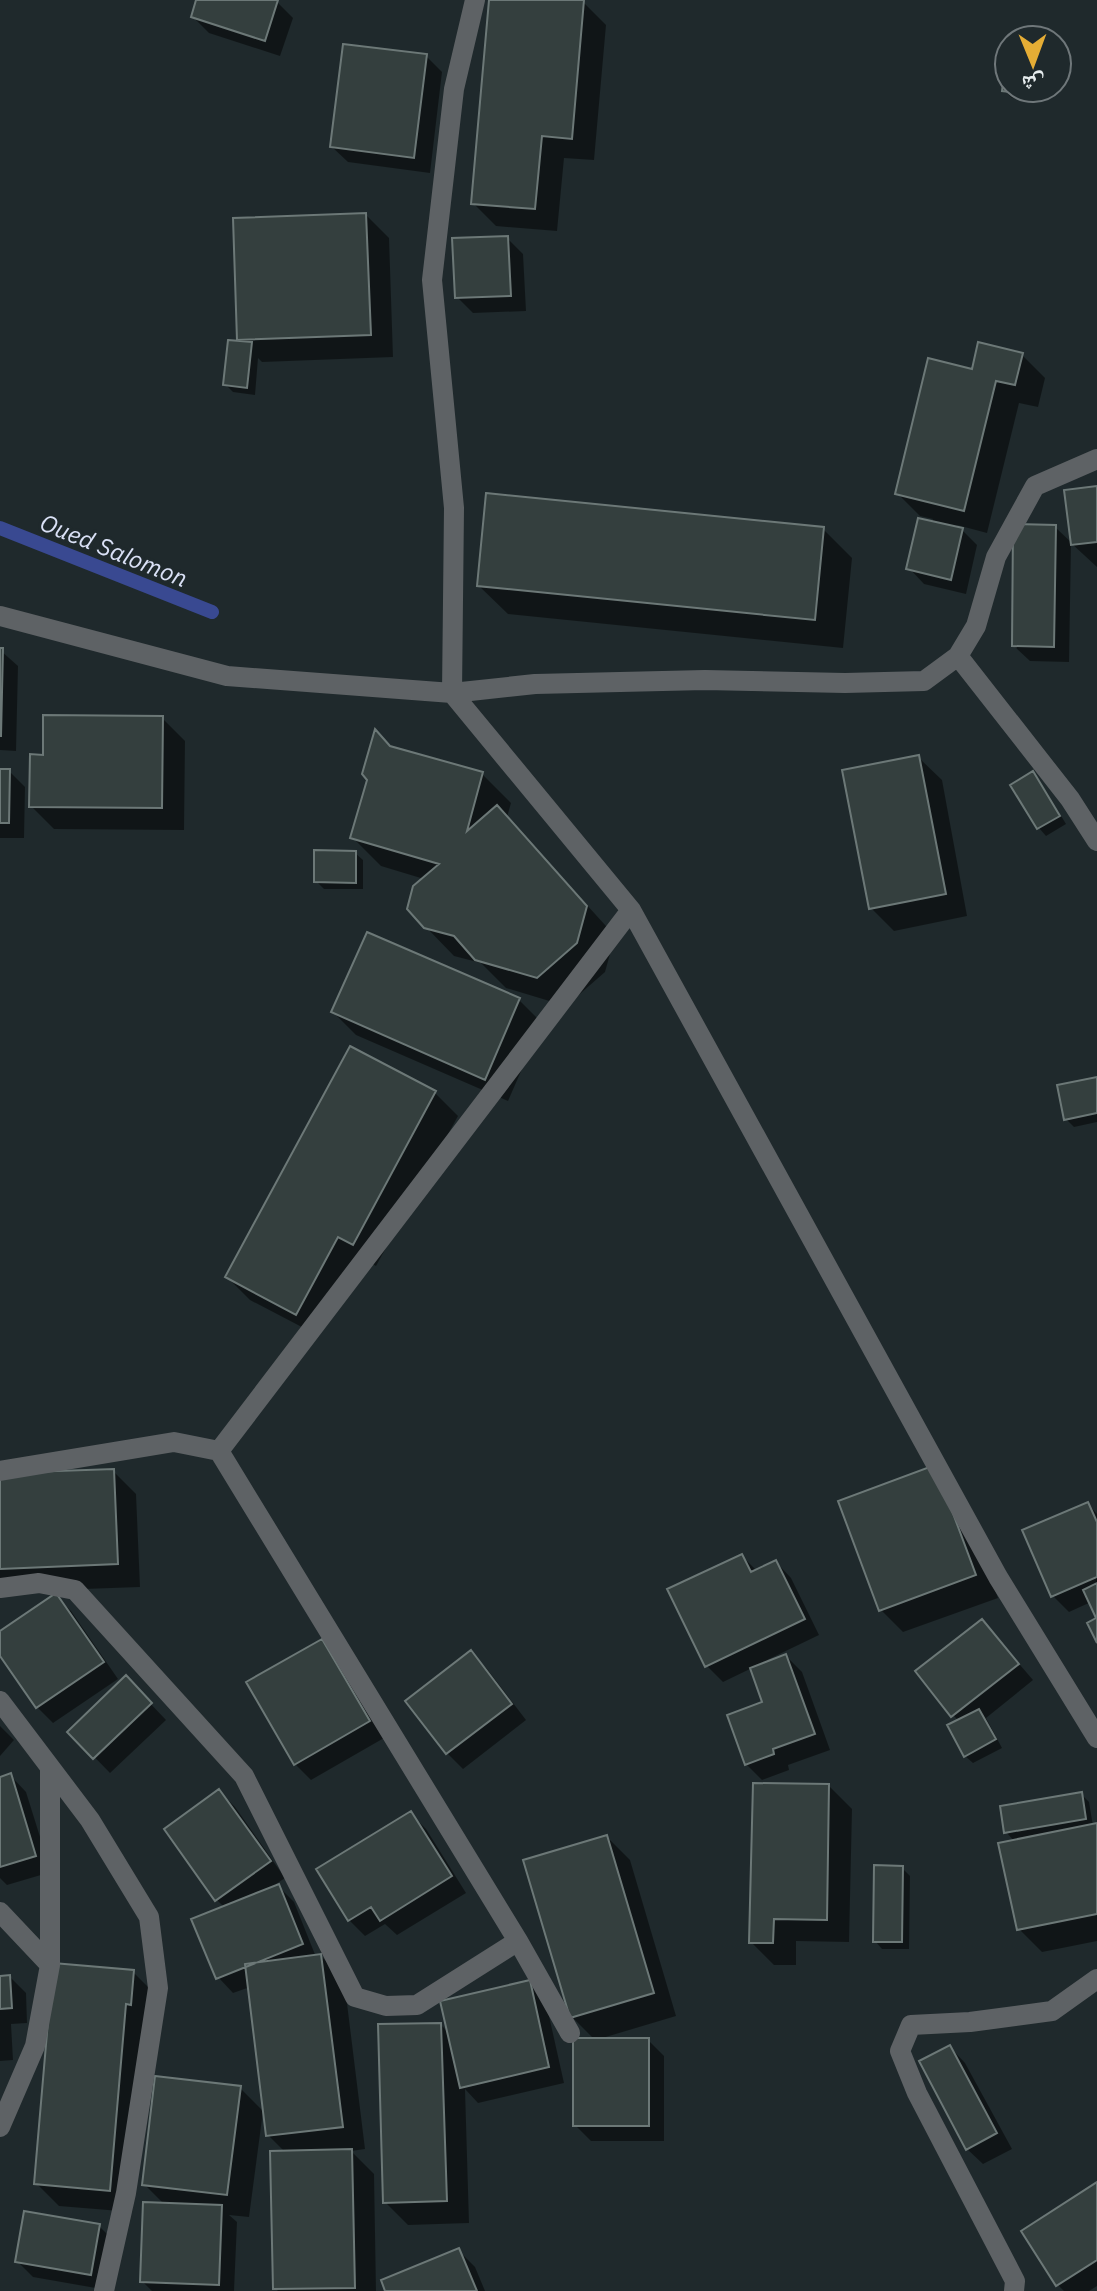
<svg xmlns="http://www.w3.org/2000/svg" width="1097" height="2291" viewBox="0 0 1097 2291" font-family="'IBM Plex Sans','Noto Naskh Arabic',sans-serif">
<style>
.shadow{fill:#0007}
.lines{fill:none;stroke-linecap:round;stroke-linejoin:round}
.stream{stroke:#394991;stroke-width:14}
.building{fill:#343f3e;stroke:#6c7877;stroke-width:2}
.minor{stroke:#5e6265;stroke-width:20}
.labels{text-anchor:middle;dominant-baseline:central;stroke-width:6;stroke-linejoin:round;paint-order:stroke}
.water-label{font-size:24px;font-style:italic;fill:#dae1f6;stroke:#1f292c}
</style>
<rect width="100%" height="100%" fill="#1f292c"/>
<!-- shadow -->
<path class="shadow" d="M199,0H270L277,2L293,18L280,56L209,33L193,17Z
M491,0L583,2L606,25L594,160L564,158L557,231L496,226L473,203Z
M426,56L442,72L430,173L348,162L332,147Z
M1009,88H1028L1027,99L1012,98L1004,90Z
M366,215L389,238L393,357L262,362L258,358L255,395L233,392L225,384L243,343L239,339Z
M507,238L523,254L526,311L473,313L457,297Z
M1022,355L1045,378L1038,407L1019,403L987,533L957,525L977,545L966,594L924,584L909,568L933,519L920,516L897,493L974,372Z
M1097,488V567L1071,543L1069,662L1030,661L1014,646L1055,527L1073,544Z
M823,529L852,558L843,648L508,614L479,586Z
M0,650L18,666L16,751L0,750Z
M162,718L185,741L184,830L54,829L31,806Z
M391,748L482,774L511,803L507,817L615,936L605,972L566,1006L506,988L481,963L454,956L425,926L424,879L381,866L353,838Z
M919,758L942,780L967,916L894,931L871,908Z
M0,771H9L25,787L24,838H0Z
M1033,773L1040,781L1066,824L1046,836L1039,828L1013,786Z
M355,853L363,860V889H324L316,881Z
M368,934L519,1000L542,1023L508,1101L356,1035L333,1012Z
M350,1048L435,1093L458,1116L376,1266L361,1258L319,1336L250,1300L227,1277Z
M1097,1079V1122L1074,1127L1066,1119Z
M113,1471L136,1494L140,1587L0,1592V1475Z
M958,1490L998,1598L903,1632L880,1609Z
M1088,1504L1097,1514V1615L1091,1602L1069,1612L1053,1596Z
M742,1556L757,1571L776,1562L791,1578L819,1635L767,1660L768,1663L786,1656L802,1672L830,1750L788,1765L789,1770L762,1780L746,1764L765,1704L752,1668L723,1682L707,1666Z
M56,1596L71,1611L118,1679L53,1723L37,1707L0,1653V1633Z
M982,1621L1033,1680L986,1718L1002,1748L973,1763L965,1756L959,1721L953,1715Z
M322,1641L337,1657L384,1738L311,1780L295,1764Z
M471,1653L487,1669L526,1720L463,1769L447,1753L408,1701Z
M126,1678L166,1720L110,1773L70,1732Z
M0,1726L14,1740L0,1756Z
M11,1776L26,1792L51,1872L7,1885L0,1878V1779Z
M829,1786L852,1809L849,1942L796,1941V1965H774L751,1942Z
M219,1791L235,1807L285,1878L276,1884L294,1902L316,1957L321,1956L344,1979L365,2149L351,2151L374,2174L376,2291H278L275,2288L286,2153L268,2135L250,1987L233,1993L218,1977L225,1908L217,1900Z
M1081,1794L1089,1802L1093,1826L1097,1825V1941L1042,1952L1019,1929L1015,1842L1006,1832Z
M410,1813L426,1829L466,1893L397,1935L385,1924L365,1936L349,1920Z
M607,1837L630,1860L676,2016L599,2039L648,2040L664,2056V2141H591L575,2125L595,2040L572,2017Z
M902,1868L910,1876L909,1949H882L875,1941Z
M133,1972L156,1995L148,2026L132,2212L59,2206L36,2183Z
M10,1977L26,1993L27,2023L11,2024L13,2060L0,2061V1978Z
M529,1982L545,1998L564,2083L478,2103L465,2089L469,2223L408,2225L385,2202L441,2025L450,2034Z
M950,2047L965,2063L1012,2149L983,2164L967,2149Z
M240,2088L263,2111L249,2217L229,2215L237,2222L234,2291H152L142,2281L165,2205L144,2184Z
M1097,2185V2286L1089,2291H1064L1058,2285Z
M99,2226L115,2242L107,2290L33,2277L17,2261Z
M459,2251L475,2267L485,2291H387Z"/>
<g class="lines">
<!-- stream -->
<path class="stream" d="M0,528L212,612"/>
</g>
<!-- building -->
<path class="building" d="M196,0H278L265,41L191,17Z
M489,0H584L572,139L542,136L535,209L471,204Z
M343,44L427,54L414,158L330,147Z
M1007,50L1009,51V88H1021L1020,93L1002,91Z
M366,213L371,335L237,340L233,218Z
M508,236L511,296L455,298L452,238Z
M228,340L252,342L247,388L223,385Z
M978,342L1023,353L1015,385L996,381L964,511L895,494L928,358L972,369Z
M1097,486V542L1071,545L1064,490Z
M486,493L824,527L815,620L477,586Z
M918,518L963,528L951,580L906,569Z
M1013,524L1056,525L1054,647L1012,646Z
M0,648H3L1,736H0Z
M43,715L163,716L162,808L29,807L30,754L43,755Z
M375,729L390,746L483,772L467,831L497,805L587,906L577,943L537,978L475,960L454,936L424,928L407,909L413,886L439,864L350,838L367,780L362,774Z
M919,755L946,894L869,909L842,770Z
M0,769H10L9,823H0Z
M1033,771L1060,816L1037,829L1010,785Z
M314,850L356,851V883L314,882Z
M367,932L520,998L485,1080L331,1012Z
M350,1046L436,1091L353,1245L338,1237L296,1315L225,1277Z
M1097,1077V1113L1064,1120L1057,1085Z
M935,1465L976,1575L879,1611L838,1501Z
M114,1469L118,1564L0,1569V1473Z
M1088,1502L1097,1522V1577L1051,1597L1022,1530Z
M742,1554L751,1572L776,1560L805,1619L705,1667L667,1589Z
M1097,1583V1643L1087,1623L1096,1618L1083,1590Z
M56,1593L104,1662L36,1708L0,1656V1631Z
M982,1619L1019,1664L951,1717L915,1671Z
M322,1639L370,1721L294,1765L246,1682Z
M471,1650L512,1704L446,1754L405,1701Z
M786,1654L815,1734L773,1749L774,1754L745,1765L727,1715L762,1702L750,1668Z
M126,1675L152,1703L93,1759L67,1732Z
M979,1709L996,1739L964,1757L947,1725Z
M11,1773L36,1856L0,1867V1777Z
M753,1783L829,1784L827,1920L774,1919L773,1943H749Z
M219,1789L271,1861L215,1901L164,1829Z
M1082,1792L1086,1819L1004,1833L1000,1806Z
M411,1811L452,1876L380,1921L371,1907L348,1921L316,1869Z
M1097,1823V1914L1017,1930L998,1843Z
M607,1835L654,1993L570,2018L523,1860Z
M874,1865L903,1866L902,1942H873Z
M279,1884L303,1944L216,1979L191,1919Z
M321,1954L343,2127L266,2136L245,1964Z
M53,1963L134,1970L131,2005L126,2004L110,2191L34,2184Z
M10,1975L12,2008L0,2009V1976Z
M530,1980L549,2067L460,2088L440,2001Z
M441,2023L447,2201L383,2203L378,2024Z
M573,2038H649V2126H573Z
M950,2045L997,2133L966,2150L919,2061Z
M155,2076L241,2086L227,2195L142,2185Z
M352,2149L355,2288L273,2289L270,2151Z
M1097,2182V2260L1056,2286L1021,2231Z
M143,2202L222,2205L219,2285L140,2282Z
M24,2211L100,2224L91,2275L15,2262Z
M459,2248L477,2291H385L381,2280Z"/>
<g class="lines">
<!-- minor -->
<path class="minor" d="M475,0L454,89L432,280L454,508L452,693L631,910L998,1577L1097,1738
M0,616L227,676L452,693L535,684L705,680L845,683L924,681L958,656L976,626L996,557L1035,486L1097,459
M958,656L1070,799L1097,841
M219,1451L631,910
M0,1471L174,1442L219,1451L518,1941L570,2033
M0,1588L39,1583L75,1590L244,1776L355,1997L386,2006L417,2005L518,1941
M0,1701L90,1820L149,1917L158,1988L126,2193L104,2291
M0,1912L50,1965
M0,2127L35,2046L50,1965V1767
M1014,2291L1015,2281L917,2093L900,2051L911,2025L970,2022L1052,2011L1097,1979"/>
</g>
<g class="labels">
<!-- water labels -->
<g class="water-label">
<text transform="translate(114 550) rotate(22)">Oued Salomon</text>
</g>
</g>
<!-- north arrow -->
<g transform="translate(1033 64) rotate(179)"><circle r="38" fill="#1f292c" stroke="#6f777a" stroke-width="2"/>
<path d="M0-6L14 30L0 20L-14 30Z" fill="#e5ad35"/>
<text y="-12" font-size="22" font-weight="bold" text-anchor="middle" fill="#e7edef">ش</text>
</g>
</svg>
